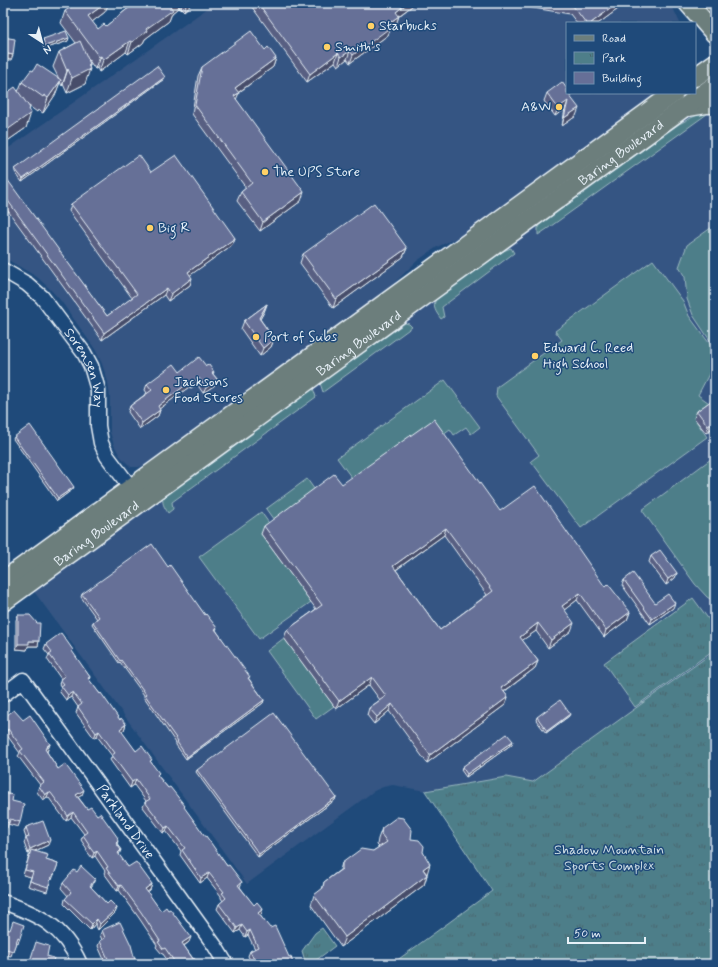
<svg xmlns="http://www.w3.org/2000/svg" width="718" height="967" viewBox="0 0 718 967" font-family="Mynerve,sans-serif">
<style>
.built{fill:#345583}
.green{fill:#4e7e89;stroke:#9bb8c0}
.park{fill:url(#park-tufts);stroke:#9bb8c0}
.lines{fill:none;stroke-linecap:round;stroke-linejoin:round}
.minor-casing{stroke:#e8f1f8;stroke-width:17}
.major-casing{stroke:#e8f1f8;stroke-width:21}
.minor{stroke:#1f4a7a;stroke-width:14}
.major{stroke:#6c7e7c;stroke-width:18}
.wall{fill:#585f82;stroke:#e8f1f8;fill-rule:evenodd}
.shaded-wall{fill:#474e6a;stroke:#e8f1f8}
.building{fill:#666f97;stroke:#e8f1f8;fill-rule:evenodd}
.poi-dot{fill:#ffd166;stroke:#1f4a7a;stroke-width:1.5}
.labels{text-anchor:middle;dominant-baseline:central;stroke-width:3;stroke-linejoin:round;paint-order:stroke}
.poi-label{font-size:14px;fill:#e8f1f8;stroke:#1f4a7a;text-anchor:start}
.street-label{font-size:14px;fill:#e8f1f8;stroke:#1f4a7a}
.park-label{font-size:14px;fill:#d1e0e7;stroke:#1f4a7a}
</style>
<defs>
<pattern id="park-tufts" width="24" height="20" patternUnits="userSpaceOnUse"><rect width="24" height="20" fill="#4e7e89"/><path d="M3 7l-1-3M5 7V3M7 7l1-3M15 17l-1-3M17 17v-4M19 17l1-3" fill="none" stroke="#4a666d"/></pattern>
</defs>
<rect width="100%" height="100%" fill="#1f4a7a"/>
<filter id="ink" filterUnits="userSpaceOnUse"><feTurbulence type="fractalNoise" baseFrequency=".025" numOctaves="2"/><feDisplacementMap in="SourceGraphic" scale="8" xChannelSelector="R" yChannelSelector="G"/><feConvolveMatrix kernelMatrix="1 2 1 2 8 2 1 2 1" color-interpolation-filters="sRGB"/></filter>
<g filter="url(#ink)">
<!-- built -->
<path class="built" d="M215,3H668L674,10L680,23H567V93H659L461,236L437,247L417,261L389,288L145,465L139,467H131L120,456L114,445L110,432V397L108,382L102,364L95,349L61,301L50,289L37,277L3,257V152Z
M715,108V651L533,783L506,777L425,791L393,785L383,787L374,791L247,884L33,590L688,114Z"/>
<!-- green -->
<path class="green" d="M707,114L547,229L538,235V226L541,223L679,124L697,115Z
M715,225V348L693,315L687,299L685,277L679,267L687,245Z
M511,248L514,253L442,307L444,317L441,319C436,312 432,307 436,299L503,251Z
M653,260L683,301L689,316L715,351L709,374L698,395L712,405L694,418L707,437L581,528L531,461L539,455L496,396L497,387L562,340L555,331Z
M405,323L409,324L412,327L323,392L320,383Z
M445,380L480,427L471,434L466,427L454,435L450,429L439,437L354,481L337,458Z
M313,388L316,397L172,502L173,509L168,513C164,506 161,503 164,495Z
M715,456V602L707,597L695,584L642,510Z
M307,479L317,493L276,523L266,509Z
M261,512L271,526L261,534L311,602L259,639L199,557Z
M284,638L334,706L316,719L267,651Z"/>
<!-- park -->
<path class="park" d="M693,598L715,628V649L635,707L604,663Z
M715,651V964H392L492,891L425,791L506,777L533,782Z
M322,928L335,946L311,964H306L302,951L315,933Z"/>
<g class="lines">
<defs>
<g id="minor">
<path id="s1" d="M3,270L27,284L42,297L84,353L91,366L98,390V426L101,443L107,456L131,488"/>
<path id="s2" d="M3,695L23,680L215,946L226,964"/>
<path d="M3,902C40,915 63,926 80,964"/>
</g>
<g id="major">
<path d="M688,3L715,34"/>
<path d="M713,3L715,5"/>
<path d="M695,77L715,63"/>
<path d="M688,107L706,104H715"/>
<path d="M3,581L674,93"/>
<path id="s3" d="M3,602L715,85"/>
</g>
</defs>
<!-- minor casing -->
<use href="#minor" class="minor-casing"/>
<!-- major casing -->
<use href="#major" class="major-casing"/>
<!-- minor -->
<use href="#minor" class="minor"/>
<!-- major -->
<use href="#major" class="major"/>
</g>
<!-- wall -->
<path class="wall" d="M128,3H193L184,11L181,8L179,9L178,8L172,13L169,21L145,39L143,43L128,54L126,52L99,72L97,68L95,69L88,59L90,64L85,84L67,93L63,84L62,86L60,82L55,95L43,113L38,110L37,112L29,106V110L26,128L3,144V96L18,92L22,82L33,71L59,79L53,67L59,52L76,43L61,23L65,11L105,12L92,22L98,29L106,26L131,6Z
M249,3H416L399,16L396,24L391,28L388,35L350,63L347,59L338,66L335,62L307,82Z
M513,3H620L618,9L599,23H577L570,14L515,5Z
M43,39L68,41L44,49L42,42Z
M265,50L276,58L273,67L238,93L236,99L301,201L260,231L237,201L241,192L246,188L192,114L198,76L202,67Z
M164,79L22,182L15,172V169Z
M547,93L571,94L570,96L576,116L562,126L565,109L555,116L544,101Z
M151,172L235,238L232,245L190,275V285L168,301L164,295L102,340L3,204V176L107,316L132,298L69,211L71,204Z
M407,248L403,257L333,308L300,263L303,254Z
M267,304L264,312L260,319L274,339L271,347L260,356L241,329L244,321Z
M206,366L214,372L213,374L217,379L215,385L203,393L197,384L191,388L189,387L159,409L160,410L158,416L140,429L128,412L130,406L147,393L145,390L147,384L180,372Z
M715,398V435L711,429L706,433L694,418L697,411Z
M14,437L73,489L57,501L13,439Z
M342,484L500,511L605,587L630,612L627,620L604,637L577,600L564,610L571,631L548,648L536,631L522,640L538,661L535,668L504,692L508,697L505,705L427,763L389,711L374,724L367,715L369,708L380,700L369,685L336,709L284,638L287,630L316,609L261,534L264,526ZM444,535L487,595L440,630L396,570Z
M651,556L677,573L675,578L666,585L649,562Z
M168,567L205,615L217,628L216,630L249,679L264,700L263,703L186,759L176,745V743L144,697V695L120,662L119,663L92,624L93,622L97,619L81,597L82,594Z
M624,580L655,603L673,608L650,624L622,585Z
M18,615L37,623L38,646H28L27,650L16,649V620Z
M46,644L72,653L90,677L89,680L100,694L120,720L126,724L124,730L121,732L136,751L151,762L158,776L168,788L184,808L227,866L242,882L240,887L261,915H260L293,964H252L248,956L250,951L255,949L248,935L245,937L240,930L235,933L217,909L219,904L223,901L221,898V896L207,878L200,883L180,855L181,851L166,831L163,833L143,807L145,802L146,801L134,785L130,788L110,760L112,756L97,736L94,738L76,713L78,707L71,697L66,700L59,691L61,687L59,684L61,679L47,659L49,655L44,649Z
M569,716L546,733L536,720L537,717Z
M3,718L23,720L50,744L47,752L58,769L82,795L78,797L87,809L97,815L117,840L118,841L117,845L121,850L119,855L128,867L152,884L150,890L147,892L161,911L189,942L184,946L197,964H199H170L163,954H162L156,947L157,945L139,918L119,890L117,891L104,873L105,871L95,856L92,858L86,850L87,849L81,840L83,835L84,834L71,817L66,821L49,798L47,797L43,800L37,792L39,786L40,785L18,756L20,753L6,734Z
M512,744L466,777L461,770L462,767Z
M197,770L336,797L335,800L258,857L196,772Z
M3,794L12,801L20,822L18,827L8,824L7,828L3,827Z
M26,827L48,845L35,851L46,860L58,864L52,880L51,879L47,892L28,886L31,877L23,875L30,853L28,854L24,843L26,838L24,832Z
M382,828L411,839L423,852L427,874V875L424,885L341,947L311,905L314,895L322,890L324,882L340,870L342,863L373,851L379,847L377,845L378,839Z
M63,883L93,884L91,887L107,904L117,908L115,913L98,930L95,924L90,930L64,904L65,899L68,896L61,888Z
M3,928L20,938L18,943L16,942L11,956L3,954Z
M102,930L136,964H106L98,946L100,941L102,940L100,935Z"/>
<!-- shaded-wall -->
<path class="shaded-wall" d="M106,3H109L105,12L84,28L88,16Z
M174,3H180L178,8L172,13L169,21L145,39L143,43L128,54L132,42L170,6Z
M181,3H182L181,8L179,9Z
M187,3H193L184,11Z
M408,3H416L393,20L396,12Z
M618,3H620L618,9L599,23H591Z
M399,16L396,24L391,28L388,35L350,63L353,55L389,23Z
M69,38L68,41L44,49L45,46Z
M130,41L126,52L99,72L103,60Z
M350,51L347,59L338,66L341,57Z
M3,53L13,55L11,60L3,59Z
M338,53L335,62L307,82L310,74Z
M101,56L97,68L95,69L99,57Z
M276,58L273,67L232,97L235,88Z
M90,64L88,71L90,69L85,84L67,93L72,78Z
M68,69L63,84L62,86L67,71Z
M165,77L164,79L22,182L23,179Z
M61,80L55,95L43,113L48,98Z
M239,93L235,102L234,96Z
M571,94L565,109L555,116L558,108Z
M30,108L27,116L31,113L26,128L3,144V133Z
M579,108L576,116L562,126L564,118Z
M304,192L301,201L260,231L263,222Z
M235,238L232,245L185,279L188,272Z
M407,248L403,257L333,308L336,299Z
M192,278L190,285L168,301L171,294Z
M167,288L164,295L102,340L104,333Z
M267,304L264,312L256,326L259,318Z
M274,339L271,347L260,356L263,348Z
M199,378L197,384L191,388L193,382Z
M217,379L215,385L203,393L206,388Z
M191,381L189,387L155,412L158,406Z
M160,410L158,416L140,429L142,423Z
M713,423L711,429L706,433L708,426Z
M74,487L73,489L57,501L58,498Z
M446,528L444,535L390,574L393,566Z
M677,573L675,578L666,585L668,579Z
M580,593L577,600L559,614L562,606Z
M675,603L673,608L650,624L652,619Z
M630,612L627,620L604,637L606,630Z
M538,623L536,631L517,644L520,637Z
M574,623L571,631L548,648L551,640Z
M29,641H39L38,646H28L27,650L16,649L18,644Z
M538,661L535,668L498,696L501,688Z
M372,677L369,685L336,709L339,701Z
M73,692L71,697L66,700L68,695Z
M508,697L505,705L427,763L430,755Z
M264,700L263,703L186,759L187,757Z
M392,704L389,711L374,724L377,717Z
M570,714L569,716L546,733L547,731Z
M126,724L124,730L118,734L120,729Z
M8,729L6,734L3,737V733Z
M99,731L97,736L94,738L96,733Z
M513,741L512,744L466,777L467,774Z
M50,744L48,749L46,753L45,749Z
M136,779L134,785L130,788L132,782Z
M84,790L82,795L74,800L76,795Z
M49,792L47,797L43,800L45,795Z
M336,797L335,800L258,857L259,854Z
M73,812L71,817L66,821L68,816Z
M168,826L166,831L163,833L165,828Z
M50,840L48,845L28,854L30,849Z
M97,851L95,856L92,858L94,853Z
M430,864L427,874L423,869Z
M209,873L207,878L200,883L201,878Z
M427,875L424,885L341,947L345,937Z
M95,879L93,884L88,891L90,886Z
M152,884L150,890L143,895L145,889Z
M121,885L119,890L117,891L119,886Z
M117,908L115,913L98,930L100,924Z
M263,909L261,915L256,918L258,913Z
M97,919L95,924L90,930L92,924Z
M242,925L240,930L235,933L237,928Z
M250,930L248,935L245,937L247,932Z
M191,937L189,942L180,948L182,943Z"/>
<!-- building -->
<path class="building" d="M77,3H106L88,16L98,29L104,24L106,26L135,3H174L170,6L173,10L146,29L147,31L132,42L130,41L103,60L101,56L99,57L65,11Z
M258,3H407L396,12L399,16L389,23L391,27L353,55L350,51L341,57L338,53L310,74Z
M556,3H618L591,23H586L573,6Z
M66,31L69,38L45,46L43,39Z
M251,31L265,50L268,47L276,58L235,88L239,93L234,96L304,192L263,222L241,192L252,183L195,105L202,67Z
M3,37L15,39L13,55L3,53Z
M80,41L90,64L88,65L90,69L72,78L68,69L67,71L59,52Z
M37,64L61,80L48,98L44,95L43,97L22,82L31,70L33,71Z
M157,66L165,77L23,179L15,169Z
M562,82L567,89V93H570L571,94L569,95L579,108L564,118L568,101L558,108L547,93Z
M15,87L30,108L29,109L31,113L3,133V98H4L3,96Z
M139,155L151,172L176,155L235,238L188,272L192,278L171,294L167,288L104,333L3,194V176L4,175L107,316L137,294L71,204Z
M374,203L407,248L336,299L303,254Z
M267,304L259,318L274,339L263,348L244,321Z
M199,357L206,366L209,365L214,372L212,373L217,379L206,388L199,378L193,382L191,381L158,406L160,410L142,423L130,406L152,390L147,384L174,364L180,372Z
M715,398V425L713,423L708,426L697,411Z
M434,419L500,511L535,486L605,587L608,584L630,612L606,630L580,593L562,606L574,623L551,640L538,623L520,637L538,661L501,688L508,697L430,755L392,704L377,717L369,708L386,696L372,677L339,701L287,630L322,605L264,526L334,474L342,484ZM446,528L493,591L440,630L393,566Z
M30,425L74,487L58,498L14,437Z
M3,538L6,539L3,545Z
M152,544L168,567L170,565L205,615L206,614L217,628L215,629L250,677L248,678L264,700L187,757L177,742L178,741L145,695L146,694L121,660L120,661L93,622L99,617L82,594Z
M660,550L677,573L668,579L651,556Z
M633,573L655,603L668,594L675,603L652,619L624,580Z
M18,615H30L37,623H40L39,641H29V644H18Z
M61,633L73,650L72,651L90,677L88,678L100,694L101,693L120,720L121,718L126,724L120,729L136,751L142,746L152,760L150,761L159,773L157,775L168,788L170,787L185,806L184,807L205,836H206L227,866L229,865L242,882L238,885L254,905L257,902L263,909L258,913L270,928L275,926L289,957L291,956L293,964H256L250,951L258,947L250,930L247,932L242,925L237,928L219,904L226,898L222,893L224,892L209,873L201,878L182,850L185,848L168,826L165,828L145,802L150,799L136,779L132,782L112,755L115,753L99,731L96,733L78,707L82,704L73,692L68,695L61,686L64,684L60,679L65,676L49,654L52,652L46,644Z
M3,643L5,647L3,649Z
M560,700L570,714L547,731L537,717Z
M14,710L23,720L30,715L50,744L47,746L48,747L45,749L58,769L65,764L84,790L76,795L87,809L91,807L97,815L100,813L118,838L117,839L118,841L116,843L121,850L118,853L128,867L136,862L152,884L145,889L149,894L161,911L166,907L168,910L170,909L191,937L182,943L193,959L194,958L197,964L198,963L199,964H176L165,948L163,949L158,942L160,941L141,912L121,885L119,886L108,871L106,868L108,867L97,851L94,853L88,845L89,844L83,835L87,832L73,812L68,816L51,793L49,792L45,795L39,786L44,782L20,751L23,749L8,729L3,733V718Z
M274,713L336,797L259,854L197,770Z
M507,734L513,741L467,774L462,767Z
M3,793L13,795L12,801L24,804L20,822L10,819L9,823L3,822Z
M397,817L403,818L412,830L411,839L419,840L424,846L423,852L430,864L423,869L427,875L345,937L314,895L323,888L324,882L342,869V863L361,849L373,851L387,842L381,834L382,828Z
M43,821L50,840L30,849L26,838L29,837L26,827Z
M31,850L48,855L46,860L58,864L54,875L53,874L48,887L30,881L33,872L25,870Z
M81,866L95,879L90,886L107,904L110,901L117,908L100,924L97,919L92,924L65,899L71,892L63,883L74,870L77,872Z
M13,921L24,925L20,938L18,937L13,951L3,948V928L10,930Z
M120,922L131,945L136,964H109L108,959L100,941L105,938L102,930Z
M36,942L49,946L47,956L54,958L52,964H29Z"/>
</g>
<!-- markers -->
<g class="poi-dot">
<circle cx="371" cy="26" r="4"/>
<circle cx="327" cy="47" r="4"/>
<circle cx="559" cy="107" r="4"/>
<circle cx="265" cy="172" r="4"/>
<circle cx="150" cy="228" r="4"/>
<circle cx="256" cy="337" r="4"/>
<circle cx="535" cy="356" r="4"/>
<circle cx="166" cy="390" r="4"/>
</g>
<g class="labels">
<!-- poi labels -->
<g class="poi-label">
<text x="379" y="26">Starbucks</text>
<text x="335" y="47">Smith's</text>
<text x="551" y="107" text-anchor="end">A&amp;W</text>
<text x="273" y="172">The UPS Store</text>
<text x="158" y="228">Big R</text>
<text x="264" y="337">Port of Subs</text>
<text x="543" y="348">Edward C. Reed<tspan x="543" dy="16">High School</tspan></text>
<text x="174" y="382">Jacksons<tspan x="174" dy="16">Food Stores</tspan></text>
</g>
<!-- street labels -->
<g class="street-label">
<text stroke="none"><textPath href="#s3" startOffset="764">Baring Boulevard</textPath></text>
<text stroke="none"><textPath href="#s3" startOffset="440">Baring Boulevard</textPath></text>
<text stroke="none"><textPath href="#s1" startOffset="132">Sorensen Way</textPath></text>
<text stroke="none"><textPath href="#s3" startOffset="116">Baring Boulevard</textPath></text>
<text stroke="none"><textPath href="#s2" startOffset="200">Parkland Drive</textPath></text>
</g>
<!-- park labels -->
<g class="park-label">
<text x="609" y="850">Shadow Mountain<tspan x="609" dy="16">Sports Complex</tspan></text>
</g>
</g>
<!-- margin -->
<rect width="718" height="967" fill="none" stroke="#1f4a7a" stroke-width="16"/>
<rect x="8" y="8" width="702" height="951" fill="none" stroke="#e8f1f8" stroke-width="1.5" filter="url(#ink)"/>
<!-- legend -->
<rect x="566" y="22" width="130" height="72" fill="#1f4a7a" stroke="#6f8dac"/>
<rect x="574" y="35" width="20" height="6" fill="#6c7e7c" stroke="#6f8dac"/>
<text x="602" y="42" font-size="12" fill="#e8f1f8">Road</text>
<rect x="574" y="52" width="20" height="12" fill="url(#park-tufts)" stroke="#6f8dac"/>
<text x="602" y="62" font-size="12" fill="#e8f1f8">Park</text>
<rect x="574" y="72" width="20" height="12" fill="#666f97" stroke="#6f8dac"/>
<text x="602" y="82" font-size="12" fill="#e8f1f8">Building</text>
<!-- north arrow -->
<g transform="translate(42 42) rotate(144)" stroke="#1f4a7a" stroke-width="3" paint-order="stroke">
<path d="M0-3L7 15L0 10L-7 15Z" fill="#e8f1f8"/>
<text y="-6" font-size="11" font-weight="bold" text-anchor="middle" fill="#e8f1f8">N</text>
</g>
<!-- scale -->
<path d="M568 937v6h77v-6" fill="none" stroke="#e8f1f8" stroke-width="2"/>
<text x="574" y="937" font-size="12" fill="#e8f1f8" stroke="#1f4a7a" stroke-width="3" paint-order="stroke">50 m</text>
</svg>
